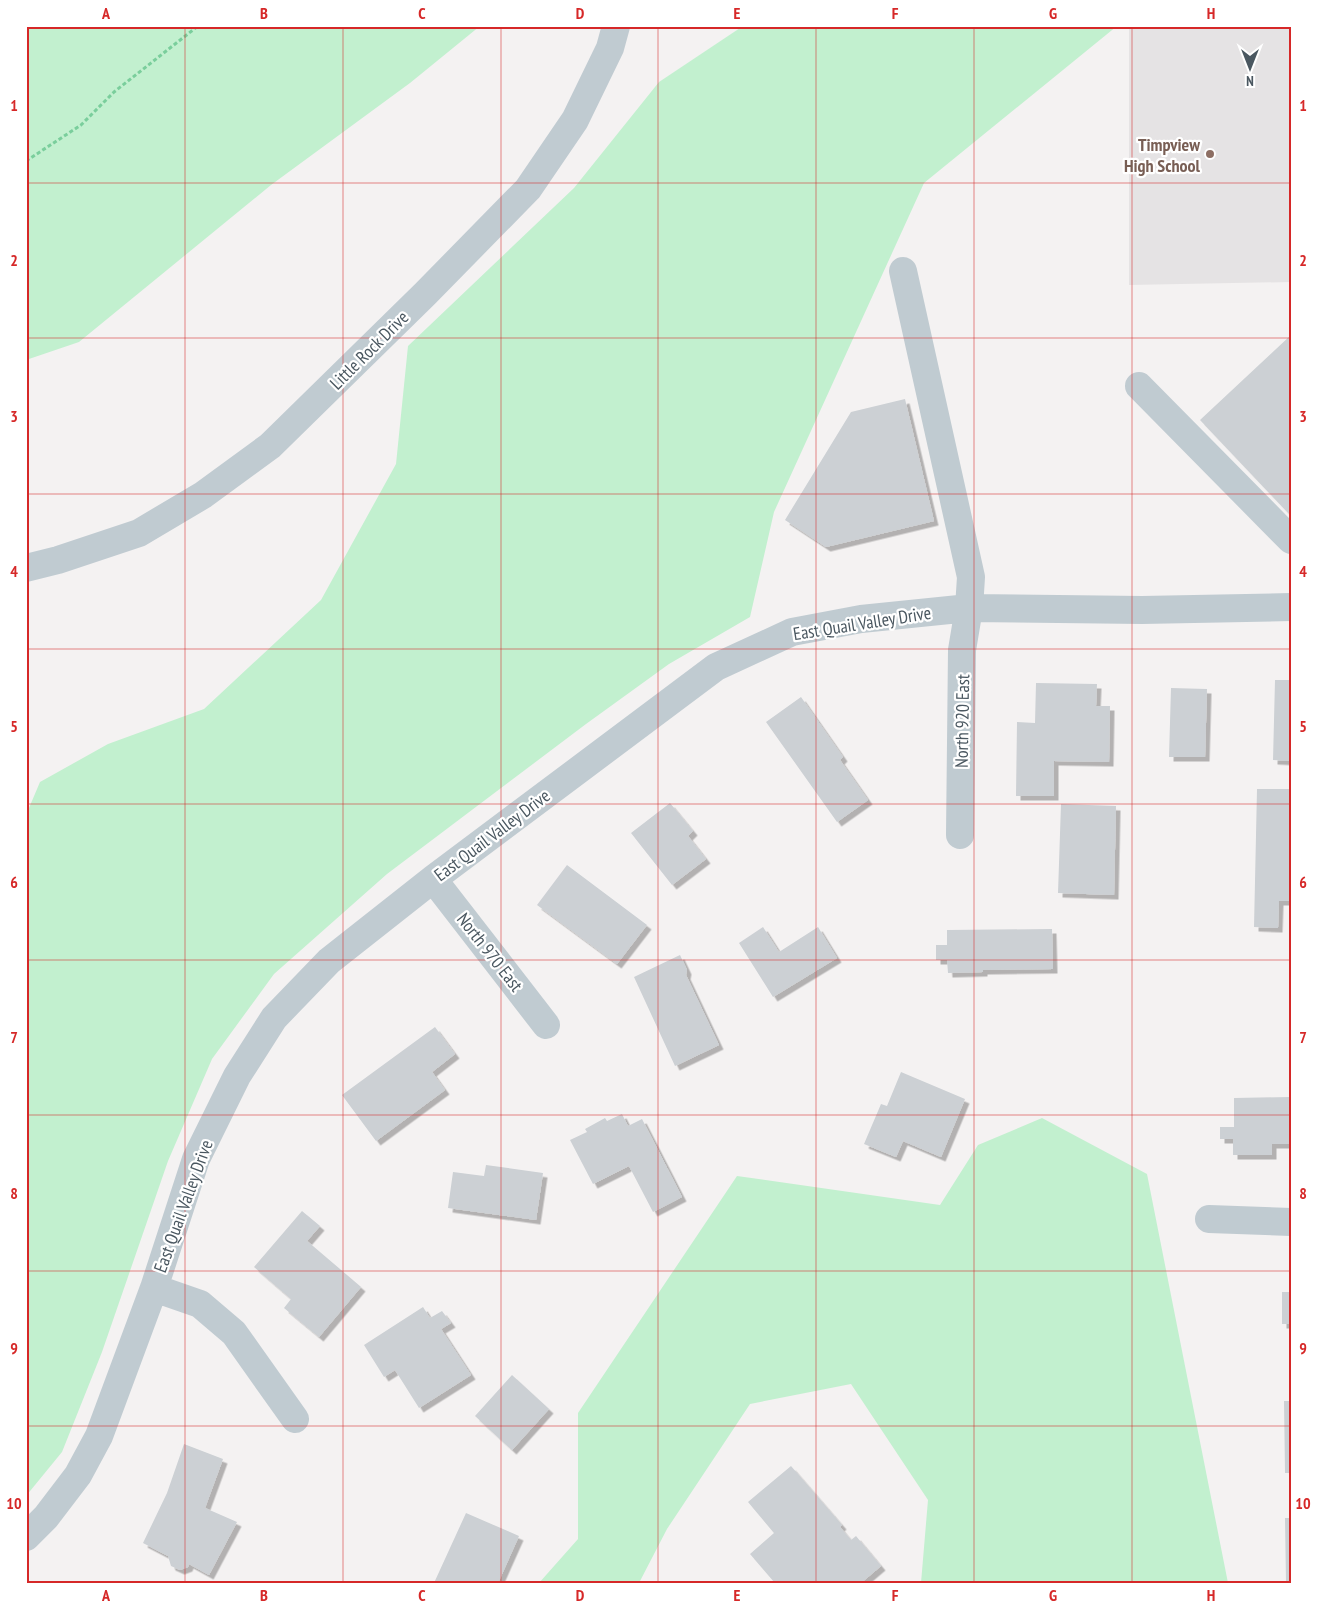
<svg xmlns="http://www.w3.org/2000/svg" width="1317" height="1609" viewBox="0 0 1317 1609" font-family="'PT Sans Narrow',sans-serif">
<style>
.education{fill:#e5e3e4}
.green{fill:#c2f0cf}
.building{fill:#ccd0d4;filter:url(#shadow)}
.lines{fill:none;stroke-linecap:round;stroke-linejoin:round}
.path{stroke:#7ace9c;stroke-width:3;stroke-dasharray:4 2.5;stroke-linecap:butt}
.minor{stroke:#c0cbd1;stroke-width:28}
.grid{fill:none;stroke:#d62828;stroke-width:1;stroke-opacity:0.55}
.education-dot{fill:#8d6e63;stroke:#fff;stroke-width:2}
.labels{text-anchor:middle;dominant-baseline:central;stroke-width:4.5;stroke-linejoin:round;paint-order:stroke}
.education-label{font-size:18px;font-weight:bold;fill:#785e54;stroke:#fff;text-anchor:end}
.street-label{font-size:18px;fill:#4a5760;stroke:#fff}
.neatline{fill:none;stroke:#d62828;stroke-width:2}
.grid-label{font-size:16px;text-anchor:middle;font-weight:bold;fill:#d62828}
</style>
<defs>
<filter id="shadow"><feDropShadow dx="4.5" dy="4.5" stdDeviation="0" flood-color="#0004"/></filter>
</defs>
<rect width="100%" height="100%" fill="#f4f2f2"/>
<!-- education -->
<path class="education" d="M1129,26H1291V282L1129,285Z"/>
<!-- green -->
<path class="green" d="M26,26H480L410,83L271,185L79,342L26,360Z
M743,26H1117L924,183L774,512L750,617L669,664L586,724L387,874L274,974L212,1059L168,1161L102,1352L62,1452L26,1496V815L40,782L108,744L204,709L321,600L396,464L408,346L574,188L659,82Z
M1042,1118L1147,1174L1228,1583H921L928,1500L851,1384L750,1404L667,1529L639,1583H539L578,1539V1413L737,1176L940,1205L978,1145Z"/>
<!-- building -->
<path class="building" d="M1291,335V516L1200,420Z
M905,399L934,521L826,547L785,520L851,412Z
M1275,680H1291V761L1273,760Z
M1036,683L1097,684L1096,706H1110L1109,762L1054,761V796H1016L1017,722L1035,723Z
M1171,688L1207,689L1205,757H1169Z
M801,697L843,757L840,760L868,800L837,822L766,722Z
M1257,789H1291V901H1279L1278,928L1254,927Z
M670,803L693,831L688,836L706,859L672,885L631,833Z
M1061,804L1116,806L1114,895L1058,893Z
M567,865L647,925L617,964L537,905Z
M763,927L779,952L818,927L837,958L773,997L739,943Z
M1052,929L1053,969L983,970V972L948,973L947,960H936V945H947V930Z
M680,955L687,970L686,975L719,1045L675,1066L634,977Z
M435,1027L455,1054L432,1072L445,1090L376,1141L342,1095Z
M901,1072L965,1099L941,1157L903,1141L896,1157L864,1144L881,1104L887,1106Z
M1291,1097V1144H1272V1155H1233V1139H1220V1127H1234V1098Z
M622,1114L628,1126L642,1119L682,1197L653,1212L629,1166L593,1184L570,1140L587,1132L585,1129L605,1118L607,1121Z
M486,1165L543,1173L536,1220L448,1208L453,1172L484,1176Z
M302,1211L320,1226L307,1241L361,1287L319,1337L284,1308L291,1299L254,1267Z
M1282,1292H1291V1324H1282Z
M423,1307L430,1318L442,1311L451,1323L441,1329L471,1375L419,1408L395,1370L384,1377L364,1345Z
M512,1375L549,1409L512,1450L475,1416Z
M1284,1401H1291V1473H1285Z
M184,1444L223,1459L205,1508L237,1522L209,1575L189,1564L188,1567L180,1570L171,1566L168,1556L143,1543L167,1493Z
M791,1466L842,1525L840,1527L851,1540L856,1536L881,1566L861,1583H775L750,1554L774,1533L748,1502Z
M466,1513L519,1536L498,1583H434Z
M1285,1518H1291V1583H1286Z"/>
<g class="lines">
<!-- path -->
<path class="path" d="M26,161L81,125L114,92L198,26"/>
<!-- minor -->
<path class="minor" d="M903,271L971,577L969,608L962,650L960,835
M1139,386L1291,540
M26,568L58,560L139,533L203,495L270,446L425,294L528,189L575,120L610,48L616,26
M433,879L546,1025
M1209,1219L1291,1222
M154,1288L200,1304L234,1333L295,1419
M26,1537L46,1517L78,1475L99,1436L154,1288L196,1159L237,1076L274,1018L329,961L433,879L716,667L792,632L861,619L969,608L1142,610L1291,607"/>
</g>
<!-- grid -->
<path class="grid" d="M185,26V1583M343,26V1583M501,26V1583M658,26V1583M816,26V1583M974,26V1583M1132,26V1583M26,183H1291M26,338H1291M26,494H1291M26,649H1291M26,804H1291M26,960H1291M26,1115H1291M26,1271H1291M26,1426H1291"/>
<!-- markers -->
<circle class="education-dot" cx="1210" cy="154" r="5"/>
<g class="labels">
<!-- education labels -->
<g class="education-label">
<text x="1200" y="144">Timpview<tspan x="1200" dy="21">High School</tspan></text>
</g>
<!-- street labels -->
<g class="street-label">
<text transform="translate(369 350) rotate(-45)">Little Rock Drive</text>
<text transform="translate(862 623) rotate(-9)">East Quail Valley Drive</text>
<text transform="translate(962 721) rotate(-89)">North 920 East</text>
<text transform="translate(492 835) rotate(-37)">East Quail Valley Drive</text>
<text transform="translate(490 952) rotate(52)">North 970 East</text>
<text transform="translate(183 1206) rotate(-70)">East Quail Valley Drive</text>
</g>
</g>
<!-- border -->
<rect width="1317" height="1609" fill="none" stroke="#ffffff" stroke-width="55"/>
<!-- north arrow -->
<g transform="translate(1250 68) rotate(180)" stroke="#ffffff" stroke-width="4" paint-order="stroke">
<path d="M0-4L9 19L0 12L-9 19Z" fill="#4a5760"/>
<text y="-8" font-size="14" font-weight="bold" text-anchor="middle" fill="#4a5760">N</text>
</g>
<rect x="28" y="28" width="1262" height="1554" class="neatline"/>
<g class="grid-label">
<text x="106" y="19">A</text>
<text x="264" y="19">B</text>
<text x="422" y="19">C</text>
<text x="580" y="19">D</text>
<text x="737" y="19">E</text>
<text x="895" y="19">F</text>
<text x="1053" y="19">G</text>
<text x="1211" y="19">H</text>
<text x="14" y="111">1</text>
<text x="1303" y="111">1</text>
<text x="14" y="266">2</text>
<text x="1303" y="266">2</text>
<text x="14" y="422">3</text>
<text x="1303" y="422">3</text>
<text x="14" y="577">4</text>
<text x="1303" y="577">4</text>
<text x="14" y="732">5</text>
<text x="1303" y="732">5</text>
<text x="14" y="888">6</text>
<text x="1303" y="888">6</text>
<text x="14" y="1043">7</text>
<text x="1303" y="1043">7</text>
<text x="14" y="1199">8</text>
<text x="1303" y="1199">8</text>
<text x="14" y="1354">9</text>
<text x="1303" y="1354">9</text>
<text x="14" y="1509">10</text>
<text x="1303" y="1509">10</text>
<text x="106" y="1601">A</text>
<text x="264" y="1601">B</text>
<text x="422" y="1601">C</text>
<text x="580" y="1601">D</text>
<text x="737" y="1601">E</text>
<text x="895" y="1601">F</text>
<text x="1053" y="1601">G</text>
<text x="1211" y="1601">H</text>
</g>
</svg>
